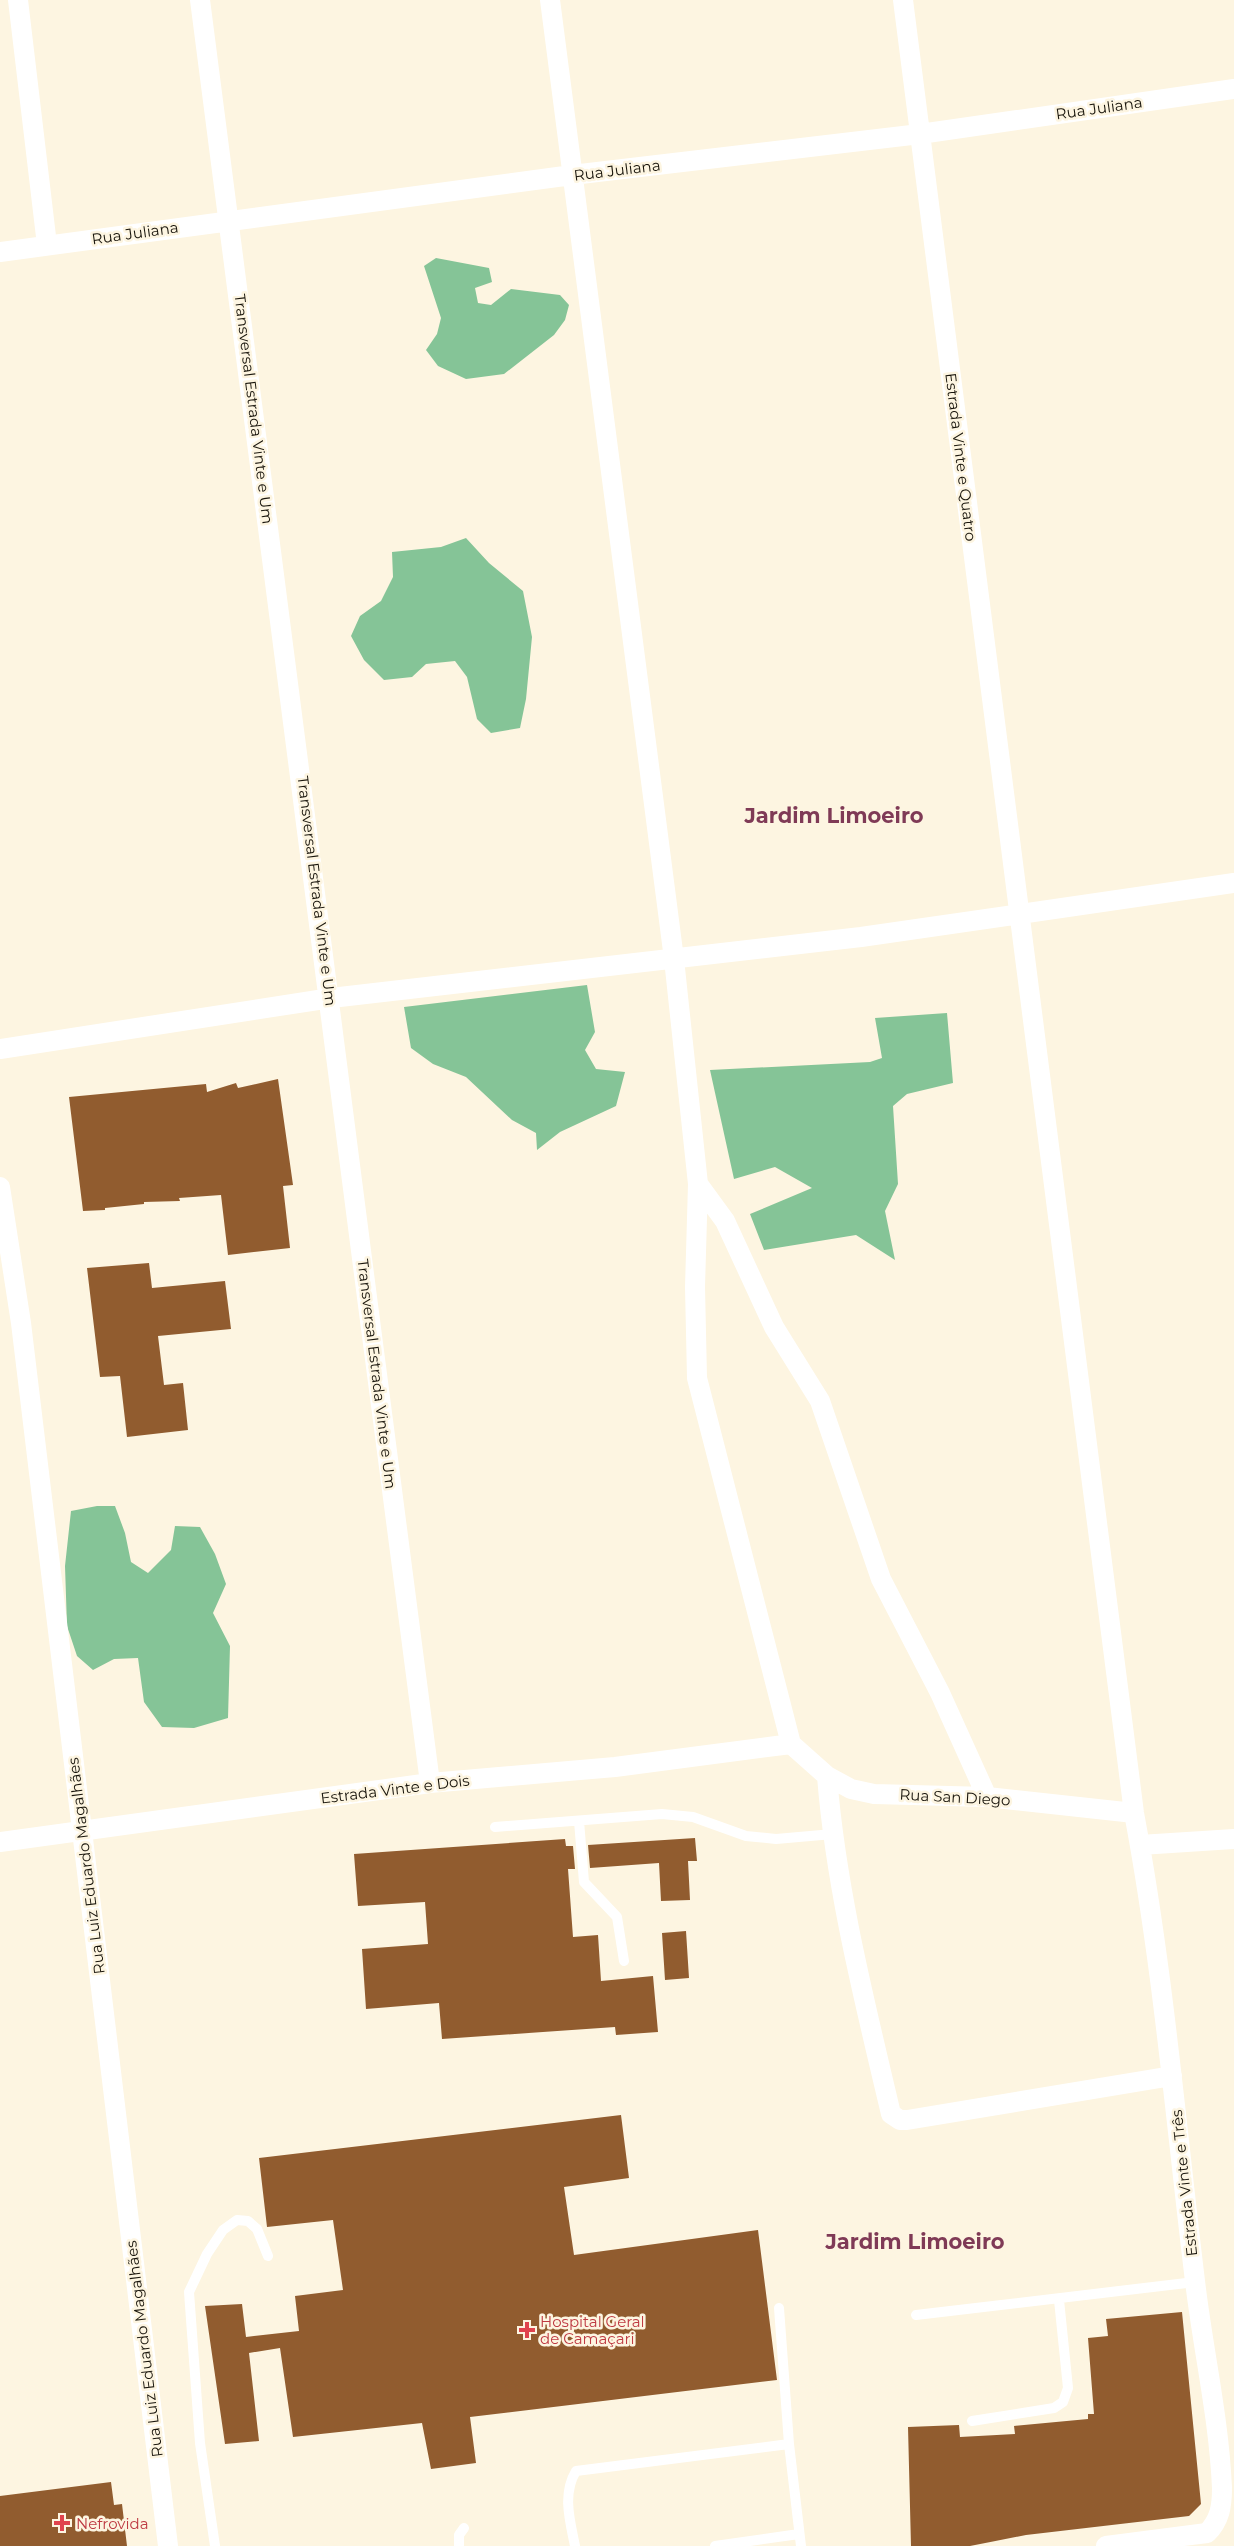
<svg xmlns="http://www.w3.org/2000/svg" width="1234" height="2546" viewBox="0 0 1234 2546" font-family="Montserrat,sans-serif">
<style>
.forest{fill:#85c497}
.building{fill:#915c2f}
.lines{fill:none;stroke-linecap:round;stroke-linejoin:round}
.lane{stroke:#fff;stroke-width:10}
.street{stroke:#fff;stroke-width:20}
.health-dot{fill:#e0444e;stroke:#fdf5e1;stroke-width:2}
.labels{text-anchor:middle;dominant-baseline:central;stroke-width:5;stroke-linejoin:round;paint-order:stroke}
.street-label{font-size:15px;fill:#17130a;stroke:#fdf5e1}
.health-label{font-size:15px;fill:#be3a42;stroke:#fdf5e1;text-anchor:start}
.district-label{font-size:21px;font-weight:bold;fill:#7f3a56;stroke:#fdf5e1}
</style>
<rect width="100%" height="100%" fill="#fdf5e1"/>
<!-- forest -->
<path class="forest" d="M436,258L489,268L492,282L475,288L478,303L491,305L511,289L560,295L569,305L565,320L554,335L504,374L466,379L438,366L426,350L437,334L441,318L424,266Z
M466,538L489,563L523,591L532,637L526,699L520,728L491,733L477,719L467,677L455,661L426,664L412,677L384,680L364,660L351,636L360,616L381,601L393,577L392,552L441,547Z
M587,985L595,1032L585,1050L596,1069L625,1072L616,1106L560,1132L537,1150L536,1133L512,1120L466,1077L433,1064L411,1048L404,1007Z
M947,1013L953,1083L907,1094L893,1106L898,1184L885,1211L895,1260L856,1235L764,1250L750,1214L812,1188L775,1167L734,1179L710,1070L870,1062L882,1058L875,1018Z
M97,1506H115L125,1533L131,1562L148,1573L171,1550L175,1526L200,1527L215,1554L226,1584L213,1613L230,1646L228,1718L194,1728L162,1727L144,1702L138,1658L114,1659L93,1670L77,1656L67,1626L65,1566L71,1511Z"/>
<!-- building -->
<path class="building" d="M278,1079L293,1185L283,1186L290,1248L228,1255L221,1195L179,1198L180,1201L144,1202V1204L105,1208V1210L83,1211L69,1097L206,1084L207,1092L236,1083L238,1088Z
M149,1263L152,1288L225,1281L231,1329L158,1336L164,1385L183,1383L188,1430L127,1437L120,1376L100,1377L87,1268Z
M695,1838L697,1861H688L690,1900L661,1901L659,1863L590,1868L588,1845Z
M565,1839L566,1846H573L575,1869H568L573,1937L598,1935L601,1981L653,1976L658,2032L616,2035L615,2027L442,2039L439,2003L366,2009L362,1949L428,1944L425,1902L358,1906L354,1854Z
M686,1931L689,1978L665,1980L662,1933Z
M621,2115L629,2178L564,2187L574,2255L758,2230L777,2380L470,2417L476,2463L431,2469L422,2423L293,2437L280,2348L249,2353L259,2441L225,2444L205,2306L242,2304L246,2337L299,2331L295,2296L343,2290L333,2220L267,2227L259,2158Z
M1182,2312L1201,2504L1189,2516L1026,2535L970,2546H911L908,2427L959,2425L960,2437L1015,2434L1014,2426L1088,2419V2414H1094L1088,2338L1108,2336L1106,2319Z
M111,2482L114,2505L122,2504L127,2546H0V2496Z"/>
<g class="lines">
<!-- lane -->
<path class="lane" d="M579,1821L584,1882L617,1917L624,1961
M495,1827L662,1814L693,1817L746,1836L776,1839L833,1834
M779,2308L789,2444
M916,2315L1195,2282
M972,2421L1054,2408L1063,2402L1068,2388L1059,2300
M215,2546L200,2443L189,2292L207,2254L223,2230L237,2220L248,2221L257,2229L268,2256
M459,2546V2535L464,2528
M575,2546C570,2521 562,2494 576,2471L789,2444L801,2546
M715,2546L799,2534"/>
<!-- street -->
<path class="street" d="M18,0L47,245
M200,0C281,594 351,1189 430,1783
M550,0L674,959L698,1184L695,1287L697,1378L791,1744
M903,0L1134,1813C1163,1967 1176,2125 1195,2281C1203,2350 1219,2418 1222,2488C1222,2506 1220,2520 1207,2533L1106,2546
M0,252L572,175L920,134L1234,89
M0,1049L331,998L861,937L1234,883
M698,1184L725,1221L774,1327L820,1401L881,1579L940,1693L987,1797
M0,1187L21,1323L168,2546
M791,1744L827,1776L851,1789L874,1794L987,1797L1134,1813
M827,1776C836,1890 865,2003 891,2114L900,2120H907L1172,2076
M0,1842L430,1783L615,1767L791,1744
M1140,1845L1234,1839"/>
</g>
<!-- markers -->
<g class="health-dot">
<path d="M524 2321h6v6h6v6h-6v6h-6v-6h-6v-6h6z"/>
<path d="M59 2514h6v6h6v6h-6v6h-6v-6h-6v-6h6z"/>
</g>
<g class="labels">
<!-- street labels -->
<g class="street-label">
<text transform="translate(1099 108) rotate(-8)">Rua Juliana</text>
<text transform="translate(617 170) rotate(-7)">Rua Juliana</text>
<text transform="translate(135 233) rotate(-8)">Rua Juliana</text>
<text transform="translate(254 409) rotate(83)">Transversal Estrada Vinte e Um</text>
<text transform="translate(961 457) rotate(83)">Estrada Vinte e Quatro</text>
<text transform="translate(317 891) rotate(83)">Transversal Estrada Vinte e Um</text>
<text transform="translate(377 1374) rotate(83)">Transversal Estrada Vinte e Um</text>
<text transform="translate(395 1789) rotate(-7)">Estrada Vinte e Dois</text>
<text transform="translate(955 1797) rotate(3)">Rua San Diego</text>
<text transform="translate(86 1866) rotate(-97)">Rua Luiz Eduardo Magalhães</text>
<text transform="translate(1184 2183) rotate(-96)">Estrada Vinte e Três</text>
<text transform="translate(144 2349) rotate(-97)">Rua Luiz Eduardo Magalhães</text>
</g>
<!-- health labels -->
<g class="health-label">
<text x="540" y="2321">Hospital Geral<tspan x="540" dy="17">de Camaçari</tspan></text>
<text x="76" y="2523">Nefrovida</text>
</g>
<!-- district labels -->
<g class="district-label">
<text x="834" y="815">Jardim Limoeiro</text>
<text x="915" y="2241">Jardim Limoeiro</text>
</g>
</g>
</svg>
